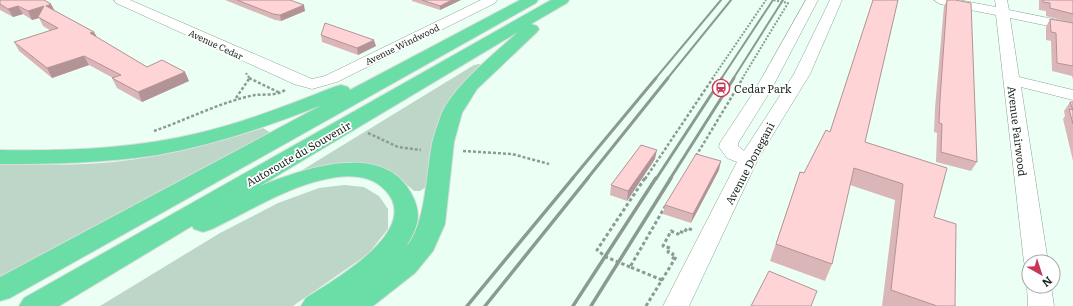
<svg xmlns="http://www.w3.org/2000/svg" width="1073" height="306" viewBox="0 0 1073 306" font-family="Literata,serif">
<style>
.green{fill:#bed6c8}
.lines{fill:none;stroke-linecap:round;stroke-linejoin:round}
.minor-casing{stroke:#88a595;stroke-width:1}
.highway-casing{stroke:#dadcdb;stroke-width:2}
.path-far2{stroke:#8c9c93;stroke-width:2;stroke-dasharray:2 1.5;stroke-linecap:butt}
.path-far1{stroke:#8c9c93;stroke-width:2.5;stroke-dasharray:3 2;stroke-linecap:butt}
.path{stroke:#8c9c93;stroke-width:3;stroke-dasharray:3.5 2.5;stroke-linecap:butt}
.minor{fill:#fff;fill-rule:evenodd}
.highway{fill:#6bdda7;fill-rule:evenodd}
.rail-far2{stroke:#8b9b92;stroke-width:2}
.rail-far1{stroke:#8b9b92;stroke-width:3}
.rail{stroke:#8b9b92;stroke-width:3.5}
.wall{fill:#dbb6b9}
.shaded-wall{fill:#b29496}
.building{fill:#ffd4d7;stroke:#b29496}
.labels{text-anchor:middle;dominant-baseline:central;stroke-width:3.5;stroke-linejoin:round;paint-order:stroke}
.far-street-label{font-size:9px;fill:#1a261f;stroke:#fff}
.poi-label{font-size:11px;fill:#1a261f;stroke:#fff;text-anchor:start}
.street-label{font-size:11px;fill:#1a261f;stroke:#fff}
</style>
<rect width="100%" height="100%" fill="#ecfff4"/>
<!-- green -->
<path class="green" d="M479,64L483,66L459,94L429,185L420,191H414C372,151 344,161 294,175L474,65Z
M263,128L271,133L0,277V164C37,164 75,166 113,162C165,157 214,144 263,128Z
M344,185L364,187L379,196L388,209V229L368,254L293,306H100L220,233L278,203L319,188Z"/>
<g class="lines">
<defs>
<path id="minor" d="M114,0H130L312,79L325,76L481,0H497L495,3L337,82L312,89L294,84L116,3Z
M806,0H818L771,90L738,143V146L744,151L794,74L830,0H842L810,74L758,159L689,306H663L737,162L727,158L719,147L720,143L755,90Z
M934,0H959L996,7L995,0H1007L1009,10L1073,23V31L1010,18L1019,77L1073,90V100L1021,87L1048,262H1029V269L1024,262L996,15L940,4Z
M1029,282V286H1051L1054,306H1028L1027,286Z"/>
<path id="highway" d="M520,0H538L536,3L10,298L0,301V277L322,105C269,126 214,145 157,155C105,163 53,164 0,164V150C67,151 134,149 199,133C246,122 290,104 334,87L341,85L348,87L350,90Z
M551,0H569L567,3L531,24L537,26L539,29L537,32L477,89L462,113L454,142L445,224L433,251L415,273L373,306H301L306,298C332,281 424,230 385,190C373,177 354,175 337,177C293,183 252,210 212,229L203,232L194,229L192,226L59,306H19L24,298ZM518,32C495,53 453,86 441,115C438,124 434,134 432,144C426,174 426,224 406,247C418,226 423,215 411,193C383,140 302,169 260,186Z"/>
</defs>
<!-- minor casing -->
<use href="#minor" class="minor-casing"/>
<!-- highway casing -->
<use href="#highway" class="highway-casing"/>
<!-- path-far2 -->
<path class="path-far2" d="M246,73L250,79
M712,79L766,0
M742,79L788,3L773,0"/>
<!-- path-far1 -->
<path class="path-far1" d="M249,78L280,93
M236,98L249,79
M154,131C186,120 223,101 255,95C265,94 277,96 285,90
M368,133L398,147L421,150
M463,151L512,154L549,164
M696,156L743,78
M645,179L713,78"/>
<!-- path -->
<path class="path" d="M675,259L671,257L673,254L668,252L670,248L663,246L671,231L678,234L679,231L684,233L687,228L692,230
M630,267L606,257L597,250L645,178
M662,280L630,267L666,205
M646,306L676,257"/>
<!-- minor -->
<use href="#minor" class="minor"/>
<!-- highway -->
<use href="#highway" class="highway"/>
<!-- rail-far2 -->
<path class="rail-far2" d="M655,79L721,0
M667,79L731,0
M721,79L773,0
M733,79L783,0"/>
<!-- rail-far1 -->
<path class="rail-far1" d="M572,179L656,78
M587,179L668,78
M656,179L722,78
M670,179L734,78"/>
<!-- rail -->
<path class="rail" d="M467,306L573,178
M485,306L588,178
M573,306L656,178
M591,306L671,178"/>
</g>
<!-- wall -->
<path class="wall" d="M0,0L55,11L94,32L97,38L147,67L185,72L189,81L142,102L117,88L112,78H113L89,65L52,78L19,51L14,42L51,31L43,26L39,18L32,20L23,14L13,17L0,10Z
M225,0H290L305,11L281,21L275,20Z
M412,0H461L440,10L412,1Z
M873,0H898L865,142L934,217L955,306H882L895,200L850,185L832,264L825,281L770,261L800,172L804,173L830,132Z
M947,0H954L977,162L971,171L936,162L937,133L934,132L935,108L944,6Z
M1039,0H1073V23L1046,16V11L1039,10Z
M1050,19L1073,23V80L1072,76L1052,71L1051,41L1046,40V27Z
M321,35L376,46L358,55L322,42Z
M1070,102H1073V161L1063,119L1065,116L1064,111Z
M655,159L627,201L610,195L611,185Z
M719,170L691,223L663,214L665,205Z"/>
<!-- shaded-wall -->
<path class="shaded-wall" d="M452,0H461L440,10V6Z
M51,4L56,13L46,6Z
M304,5L305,11L281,21L280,15Z
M18,6L23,14L13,17L8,9Z
M44,6L38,17L39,18L32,20L28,11Z
M94,32L99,41L90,33Z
M374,40L376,46L358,55L357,48Z
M84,56L89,65L52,78L47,68Z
M185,72L189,81L142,102L138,92Z
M657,150L655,159L627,201L628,191Z
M721,161L719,170L691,223L693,214Z"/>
<!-- building -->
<path class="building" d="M0,0H44L51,4L46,6L94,32L90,33L147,67L162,60L185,72L138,92L112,78L121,75L84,56L47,68L14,42L58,28L38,17L44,6L28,11L18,6L8,9L0,4Z
M237,0H290L304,5L280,15L273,14Z
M422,0H452L440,6Z
M873,0H898L865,142L947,168L934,217L956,224L955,306H937L891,290L903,184L854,168L832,264L776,244L800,172L804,173L826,130L830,132Z
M947,0H955L971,3L977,162L941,152L942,124L939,123L940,99Z
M1043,0H1073V14L1050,8V3L1043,2Z
M1050,19L1073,23V66L1057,63L1056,33L1051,32Z
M325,23L374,40L357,48L321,35Z
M1070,102H1073V124L1069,109L1073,110Z
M641,145L657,150L628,191L611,185Z
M696,154L721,161L693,214L665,205Z
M769,271L817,291L811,306H751Z"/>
<!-- icons -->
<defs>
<symbol id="station-ring" viewBox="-11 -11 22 22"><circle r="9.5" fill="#fff" stroke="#c73756" stroke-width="1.5"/><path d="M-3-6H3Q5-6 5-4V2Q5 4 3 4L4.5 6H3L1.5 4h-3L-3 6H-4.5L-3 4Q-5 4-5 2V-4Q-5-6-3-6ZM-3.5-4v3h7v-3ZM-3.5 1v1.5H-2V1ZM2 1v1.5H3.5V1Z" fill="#c73756"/></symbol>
</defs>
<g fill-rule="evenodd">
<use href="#station-ring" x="711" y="78" width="20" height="20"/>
</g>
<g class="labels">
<!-- far-street labels -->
<g class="far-street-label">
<text transform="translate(216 44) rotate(25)">Avenue Cedar</text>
<text transform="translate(402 44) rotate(-26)">Avenue Windwood</text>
</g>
<!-- poi labels -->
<g class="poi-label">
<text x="734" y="88">Cedar Park</text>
</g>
<!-- street labels -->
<g class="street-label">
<text transform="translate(1018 131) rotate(83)">Avenue Fairwood</text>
<text transform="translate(298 153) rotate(-30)">Autoroute du Souvenir</text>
<text transform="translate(749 163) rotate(-62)">Avenue Donegani</text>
</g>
</g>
<!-- north arrow -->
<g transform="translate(1041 274) rotate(141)"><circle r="19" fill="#ffffff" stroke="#a3a8a5"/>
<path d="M0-3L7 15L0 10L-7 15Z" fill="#c73756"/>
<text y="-6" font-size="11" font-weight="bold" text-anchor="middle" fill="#1a261f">N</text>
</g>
</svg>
